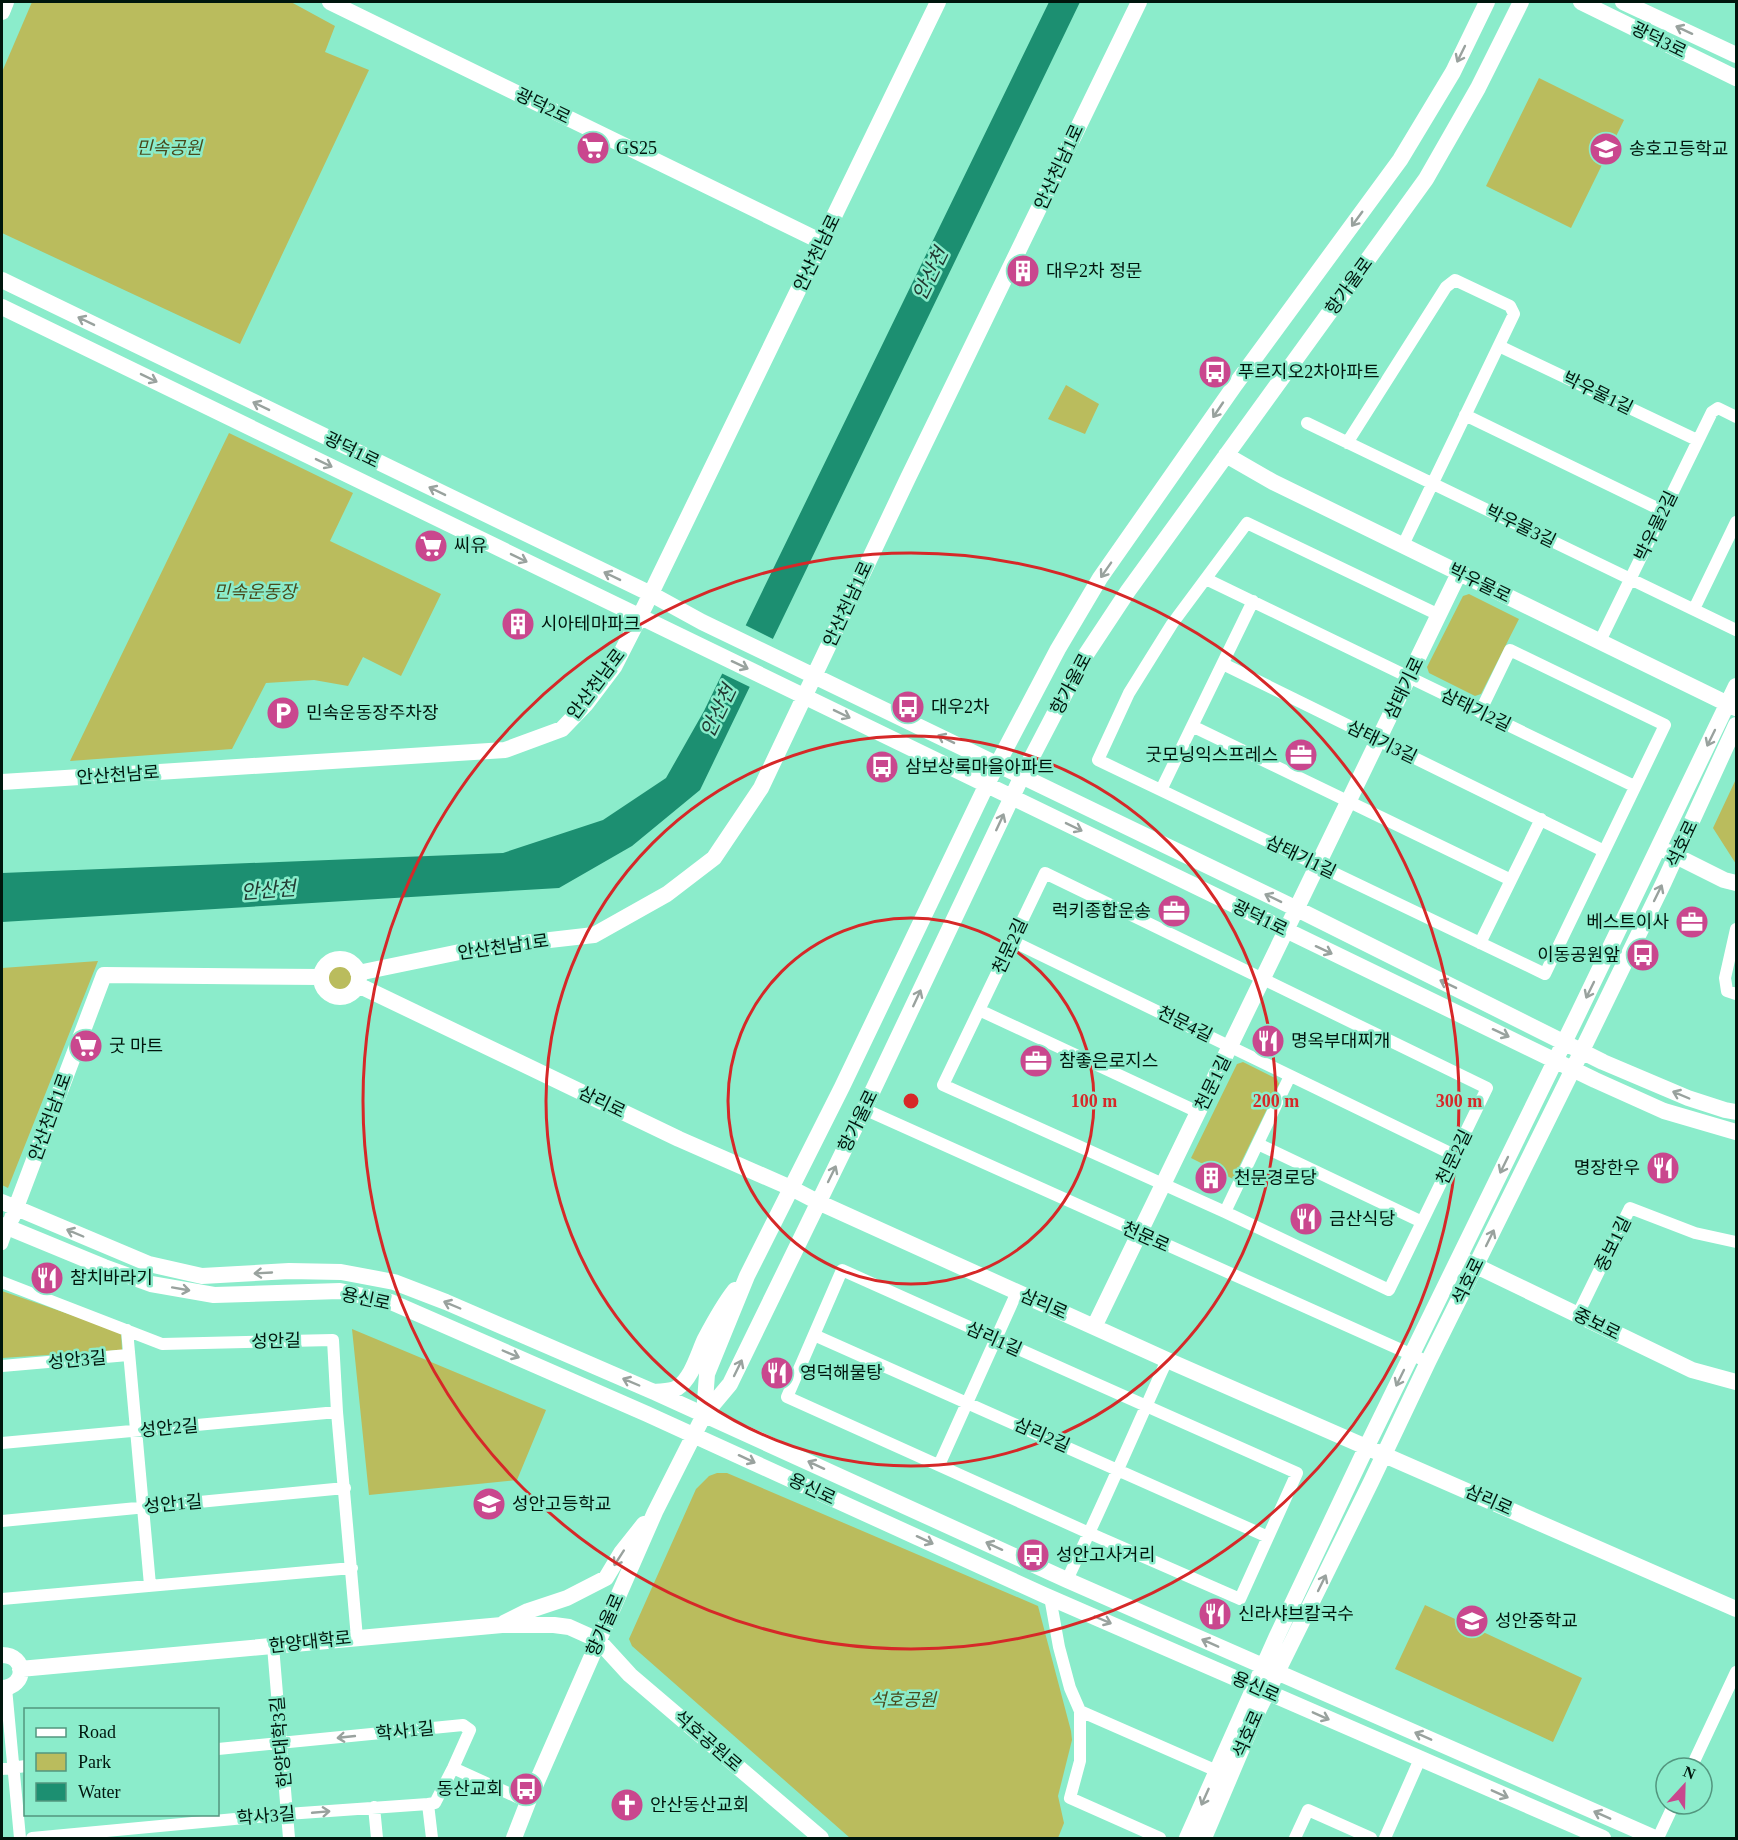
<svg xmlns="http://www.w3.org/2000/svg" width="1738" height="1840" viewBox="0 0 1738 1840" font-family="'Times New Roman','Noto Sans KR',serif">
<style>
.green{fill:#babc5d}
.water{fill:#1c8f71}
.pier{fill:#8beccb}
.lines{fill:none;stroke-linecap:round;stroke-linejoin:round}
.street{stroke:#fff;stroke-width:12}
.secondary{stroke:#fff;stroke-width:16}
.oneway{stroke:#99a29e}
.ring{fill:none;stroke:#d62828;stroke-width:3}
.labels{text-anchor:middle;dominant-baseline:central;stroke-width:5;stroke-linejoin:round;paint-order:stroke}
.street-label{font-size:18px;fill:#00160d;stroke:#8beccb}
.park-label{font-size:18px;font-style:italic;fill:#494a1c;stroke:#8beccb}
.poi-label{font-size:18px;fill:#00160d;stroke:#8beccb;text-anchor:start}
.water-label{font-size:20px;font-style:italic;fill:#213830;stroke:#8beccb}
.centre{fill:#d62828;stroke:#8beccb;stroke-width:3}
.ring-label{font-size:18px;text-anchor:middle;font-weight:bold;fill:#d62828;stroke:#8beccb;stroke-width:5;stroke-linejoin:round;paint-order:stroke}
</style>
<rect width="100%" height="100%" fill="#8beccb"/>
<!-- green -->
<path class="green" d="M32,2H291L335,26L325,52L369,70L240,344L2,233V72Z
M1539,78L1624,120L1571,228L1486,186Z
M1066,385L1099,404L1085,434L1048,419Z
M229,433L353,493L330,541L441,594L401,676L363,657L348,686L314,680L266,683L232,749L70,761Z
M1469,594L1519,619L1481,694L1475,696L1429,673L1427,667L1463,596Z
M1736,779V864L1713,828Z
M98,961L8,1188L2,1185V968Z
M328 978a12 12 0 1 1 24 0a12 12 0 1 1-24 0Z
M1243,1062L1277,1079L1279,1084L1233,1179L1191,1158L1237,1064Z
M2,1291L121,1332L122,1350L2,1358Z
M352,1329L546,1410L517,1480L369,1495Z
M717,1473H727L1038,1606L1071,1731L1072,1740L1058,1796L1064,1823L1058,1838H850L632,1646L629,1639L696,1489L709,1476Z
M1425,1605L1582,1678L1553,1742L1395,1669Z"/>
<!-- water -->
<path class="water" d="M1049,2H1080L700,790L632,846L559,888L2,922V873L503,853L603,820L666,778L704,711Z"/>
<!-- pier -->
<path class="pier" d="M743,624L775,640L752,688L719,672Z"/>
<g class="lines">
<!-- street -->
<path class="street" d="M1499,346L1697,440
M1465,415L1663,511
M1307,423L1736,630
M1347,443L1446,287L1455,280L1510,306L1514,314L1403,545
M1206,579L1634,786
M1694,609L1736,522
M1439,615L1247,523L1172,624L1129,693L1098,760L1545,974L1665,725L1510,650L1480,712
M1600,641L1712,412L1718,408L1736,417
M1223,664L1604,851
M1192,726L1511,880
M1161,790L1253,601
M1045,873L1487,1088L1389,1290L1225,1212L943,1085Z
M1736,929L1725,978L1727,991L1736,994
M1012,941L1454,1155
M1480,943L1541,819
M979,1010L1198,1112
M864,1109L1428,1362
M1258,1144L1422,1222
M1225,1212L1290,1076
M2,1244L8,1227
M2,1282L162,1344L333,1340L337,1412L357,1638
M1578,1314L1630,1208L1695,1233L1736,1242
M127,1330L150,1585
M814,1335L1268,1537
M2,1366L128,1355
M2,1443L337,1412
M939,1465L1017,1292
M2,1521L345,1488
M1067,1580L1089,1533L787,1397L842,1270C994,1339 1145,1405 1297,1473L1240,1599L1089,1533C1116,1475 1141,1417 1167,1360
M1050,1597L1059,1647L1070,1688L1080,1711V1761L1070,1798L1160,1838
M2,1599L352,1568
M273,1646L289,1838
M6,1688L20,1838
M1080,1711L1217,1771
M218,1749L463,1725L470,1730L453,1768L435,1803L428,1804L432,1838
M453,1768L528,1802
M1691,1768L1736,1672
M2,1769L26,1766
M374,1807L377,1838
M32,1838L287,1814L428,1804
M1295,1838L1308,1810L1371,1838
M1385,1838L1420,1759
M1658,1838L1674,1804"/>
<!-- secondary -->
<path class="secondary" d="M330,2L822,242
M1581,2L1736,78
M1623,2L1736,55
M2,12L6,2
M2,280L651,594L702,622L1297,909L1603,1062L1688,1098L1725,1110L1736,1112
M2,307L1595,1080L1664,1111L1736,1132
M1226,455L1273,482L1736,708
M2,782L505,750L562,729L586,704L614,667L640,616L938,2
M1668,852L1724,880L1736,883
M321 978a19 19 0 1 1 38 0a19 19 0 1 1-38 0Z
M358,973L479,948L594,935L667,894L714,858L761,788L907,480L1139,2
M358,985L679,1139L791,1188L818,1202L1167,1360L1736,1609
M2,1202L149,1264L202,1276L289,1271L341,1272L394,1282L446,1302L654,1392L1067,1580L1655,1838
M12,1218L104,975L321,977
M2,1225L104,1267L151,1284L214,1295L340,1291L391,1302L647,1414L1044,1595L1603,1838
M1468,1262L1692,1370L1736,1382
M1094,1327L1459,573
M654,1392C662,1391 671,1392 677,1388C692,1378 698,1354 705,1339C714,1322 723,1305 735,1290
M704,1415L707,1374L747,1276L842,1087L987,784L1058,649L1100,578L1235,385L1400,160L1453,72L1487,2
M504,1623L528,1611L567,1598L606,1578L621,1553L644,1524
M2,1655C27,1655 27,1687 2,1688
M20,1669L502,1625H554L569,1627L598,1640L630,1675L821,1838
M514,1838L528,1802L655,1512L704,1415L730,1384L864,1109L1022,776L1083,659L1128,591L1426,179L1478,88L1521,2
M1187,1838L1276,1638L1367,1446L1578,1014L1736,686
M1204,1838L1257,1713L1371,1482L1428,1362L1573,1069L1664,882L1736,725"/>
</g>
<!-- one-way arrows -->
<defs><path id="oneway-shaft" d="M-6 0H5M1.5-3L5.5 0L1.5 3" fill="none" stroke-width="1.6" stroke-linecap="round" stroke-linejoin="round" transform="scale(1.5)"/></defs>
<g class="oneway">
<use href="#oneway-shaft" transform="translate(1684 30) rotate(-155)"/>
<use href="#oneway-shaft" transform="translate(1461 54) rotate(116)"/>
<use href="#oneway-shaft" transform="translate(1357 219) rotate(126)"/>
<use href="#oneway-shaft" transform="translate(86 321) rotate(-154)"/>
<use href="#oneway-shaft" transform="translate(149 378) rotate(26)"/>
<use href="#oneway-shaft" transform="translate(261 406) rotate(-154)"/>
<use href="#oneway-shaft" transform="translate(1218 410) rotate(124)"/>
<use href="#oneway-shaft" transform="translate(324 463) rotate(26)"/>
<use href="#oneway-shaft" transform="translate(437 491) rotate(-154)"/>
<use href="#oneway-shaft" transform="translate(519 558) rotate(26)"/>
<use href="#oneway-shaft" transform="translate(1106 570) rotate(125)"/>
<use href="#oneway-shaft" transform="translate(612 576) rotate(-154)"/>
<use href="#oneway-shaft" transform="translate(740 665) rotate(25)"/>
<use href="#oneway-shaft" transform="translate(842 714) rotate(26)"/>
<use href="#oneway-shaft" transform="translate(1711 738) rotate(116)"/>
<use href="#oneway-shaft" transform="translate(946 739) rotate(-154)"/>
<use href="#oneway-shaft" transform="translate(1000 822) rotate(-65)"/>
<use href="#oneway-shaft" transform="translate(1074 827) rotate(26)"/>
<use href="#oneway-shaft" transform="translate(1658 893) rotate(-64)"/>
<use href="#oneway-shaft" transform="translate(1273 898) rotate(-154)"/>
<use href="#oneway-shaft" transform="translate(1324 950) rotate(25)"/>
<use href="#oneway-shaft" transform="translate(1448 984) rotate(-154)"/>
<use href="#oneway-shaft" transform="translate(1590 990) rotate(116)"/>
<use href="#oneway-shaft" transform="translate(917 998) rotate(-65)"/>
<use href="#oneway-shaft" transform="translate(1501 1033) rotate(25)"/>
<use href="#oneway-shaft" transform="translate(1681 1095) rotate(-157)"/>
<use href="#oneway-shaft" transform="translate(1504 1165) rotate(116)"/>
<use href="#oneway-shaft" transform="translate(832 1174) rotate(-64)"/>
<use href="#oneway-shaft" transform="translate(75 1233) rotate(-157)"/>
<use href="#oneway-shaft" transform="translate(1490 1238) rotate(-64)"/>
<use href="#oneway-shaft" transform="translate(263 1273) rotate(177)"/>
<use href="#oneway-shaft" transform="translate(181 1289) rotate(10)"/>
<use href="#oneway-shaft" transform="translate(452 1305) rotate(-157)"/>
<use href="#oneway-shaft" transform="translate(511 1354) rotate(23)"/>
<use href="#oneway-shaft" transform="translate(738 1368) rotate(-64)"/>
<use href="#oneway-shaft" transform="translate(1400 1378) rotate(116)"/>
<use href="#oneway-shaft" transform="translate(631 1382) rotate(-157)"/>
<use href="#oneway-shaft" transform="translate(747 1459) rotate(25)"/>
<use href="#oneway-shaft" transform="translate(816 1465) rotate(-155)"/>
<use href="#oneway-shaft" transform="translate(925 1540) rotate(25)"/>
<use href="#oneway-shaft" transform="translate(994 1546) rotate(-155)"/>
<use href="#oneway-shaft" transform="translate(619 1558) rotate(123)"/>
<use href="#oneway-shaft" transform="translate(1322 1583) rotate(-64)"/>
<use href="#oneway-shaft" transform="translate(1103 1620) rotate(23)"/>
<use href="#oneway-shaft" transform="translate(1210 1643) rotate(-156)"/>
<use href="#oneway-shaft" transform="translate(1321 1716) rotate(24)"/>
<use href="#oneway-shaft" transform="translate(1423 1736) rotate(-156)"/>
<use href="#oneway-shaft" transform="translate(346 1737) rotate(174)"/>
<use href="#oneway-shaft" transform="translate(1500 1794) rotate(24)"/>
<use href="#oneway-shaft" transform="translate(1205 1797) rotate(114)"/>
<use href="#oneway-shaft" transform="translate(321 1812) rotate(-5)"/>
<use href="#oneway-shaft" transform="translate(1602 1815) rotate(-156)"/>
</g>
<!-- distance rings -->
<g class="ring">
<circle cx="911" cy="1101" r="183"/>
<circle cx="911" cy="1101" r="365"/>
<circle cx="911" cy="1101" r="548"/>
</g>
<!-- icons -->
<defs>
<symbol id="supermarket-disc" viewBox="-11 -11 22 22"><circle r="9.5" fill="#c9478e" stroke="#8beccb"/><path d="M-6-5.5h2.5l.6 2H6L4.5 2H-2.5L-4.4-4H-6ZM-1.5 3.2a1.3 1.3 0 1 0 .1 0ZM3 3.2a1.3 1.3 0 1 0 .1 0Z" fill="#fff"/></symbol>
<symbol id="school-disc" viewBox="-11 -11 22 22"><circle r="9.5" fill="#c9478e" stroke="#8beccb"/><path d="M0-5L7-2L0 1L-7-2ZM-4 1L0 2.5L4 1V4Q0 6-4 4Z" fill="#fff"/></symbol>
<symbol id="building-disc" viewBox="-11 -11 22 22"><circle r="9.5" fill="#c9478e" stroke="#8beccb"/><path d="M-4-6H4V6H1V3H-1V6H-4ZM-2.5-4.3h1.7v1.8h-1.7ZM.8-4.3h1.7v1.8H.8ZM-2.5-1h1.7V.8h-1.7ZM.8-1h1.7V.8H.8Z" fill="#fff"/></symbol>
<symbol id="bus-disc" viewBox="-11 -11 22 22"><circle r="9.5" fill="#c9478e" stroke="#8beccb"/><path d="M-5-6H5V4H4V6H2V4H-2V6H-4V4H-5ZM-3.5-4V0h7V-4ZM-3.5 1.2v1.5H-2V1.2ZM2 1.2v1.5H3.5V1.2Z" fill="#fff"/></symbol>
<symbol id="parking-disc" viewBox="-11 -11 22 22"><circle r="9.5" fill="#c9478e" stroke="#8beccb"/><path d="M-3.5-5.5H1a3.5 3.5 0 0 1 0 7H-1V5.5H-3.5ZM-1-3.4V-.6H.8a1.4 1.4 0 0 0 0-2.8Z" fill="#fff"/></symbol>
<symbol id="office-disc" viewBox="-11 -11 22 22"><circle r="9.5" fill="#c9478e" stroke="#8beccb"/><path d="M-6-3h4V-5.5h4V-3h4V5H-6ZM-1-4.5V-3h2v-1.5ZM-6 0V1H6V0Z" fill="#fff"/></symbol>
<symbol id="restaurant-disc" viewBox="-11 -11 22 22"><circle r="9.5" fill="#c9478e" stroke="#8beccb"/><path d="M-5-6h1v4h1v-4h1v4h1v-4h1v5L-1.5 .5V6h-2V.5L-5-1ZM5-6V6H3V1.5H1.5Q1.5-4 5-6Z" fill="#fff"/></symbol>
<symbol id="church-disc" viewBox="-11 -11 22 22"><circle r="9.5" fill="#c9478e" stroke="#8beccb"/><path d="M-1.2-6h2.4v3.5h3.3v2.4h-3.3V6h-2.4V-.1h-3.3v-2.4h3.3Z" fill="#fff"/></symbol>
</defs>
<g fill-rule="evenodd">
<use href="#supermarket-disc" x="574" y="129" width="38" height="38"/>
<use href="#school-disc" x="1587" y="130" width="38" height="38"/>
<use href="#building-disc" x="1004" y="252" width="38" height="38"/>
<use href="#bus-disc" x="1196" y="353" width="38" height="38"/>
<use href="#supermarket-disc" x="412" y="527" width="38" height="38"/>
<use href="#building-disc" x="499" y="605" width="38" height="38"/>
<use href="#bus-disc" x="889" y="688" width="38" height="38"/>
<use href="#parking-disc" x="264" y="694" width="38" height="38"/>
<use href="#office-disc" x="1282" y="736" width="38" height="38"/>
<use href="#bus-disc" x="863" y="748" width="38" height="38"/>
<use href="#office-disc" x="1155" y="892" width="38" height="38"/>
<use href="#office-disc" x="1673" y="903" width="38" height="38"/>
<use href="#bus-disc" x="1624" y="936" width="38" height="38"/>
<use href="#restaurant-disc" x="1249" y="1022" width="38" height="38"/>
<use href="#supermarket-disc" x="67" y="1027" width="38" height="38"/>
<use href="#office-disc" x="1017" y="1042" width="38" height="38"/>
<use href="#restaurant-disc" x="1644" y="1149" width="38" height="38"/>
<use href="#building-disc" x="1192" y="1159" width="38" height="38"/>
<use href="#restaurant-disc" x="1287" y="1200" width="38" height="38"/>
<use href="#restaurant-disc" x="28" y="1259" width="38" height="38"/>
<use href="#restaurant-disc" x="758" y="1354" width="38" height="38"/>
<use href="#school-disc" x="470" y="1485" width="38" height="38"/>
<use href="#bus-disc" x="1014" y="1536" width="38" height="38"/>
<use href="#restaurant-disc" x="1196" y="1595" width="38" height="38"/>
<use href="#school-disc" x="1453" y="1602" width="38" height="38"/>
<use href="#bus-disc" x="507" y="1770" width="38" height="38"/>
<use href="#church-disc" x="608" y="1786" width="38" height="38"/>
</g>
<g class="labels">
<!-- street labels -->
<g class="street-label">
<text transform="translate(1659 40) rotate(26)">광덕3로</text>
<text transform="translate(543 106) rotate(26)">광덕2로</text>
<text transform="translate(1059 167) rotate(-65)">안산천남1로</text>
<text transform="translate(817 253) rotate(-64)">안산천남로</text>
<text transform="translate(1349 286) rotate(-54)">항가울로</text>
<text transform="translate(1598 393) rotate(26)">박우물1길</text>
<text transform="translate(352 450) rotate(26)">광덕1로</text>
<text transform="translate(1521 526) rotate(26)">박우물3길</text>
<text transform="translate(1656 526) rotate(-64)">박우물2길</text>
<text transform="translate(1480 583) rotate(26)">박우물로</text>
<text transform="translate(848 604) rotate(-65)">안산천남1로</text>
<text transform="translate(596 684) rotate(-53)">안산천남로</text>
<text transform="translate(1071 684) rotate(-62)">항가울로</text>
<text transform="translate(1404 688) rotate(-64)">삼태기로</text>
<text transform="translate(1476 710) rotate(26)">삼태기2길</text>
<text transform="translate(1382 742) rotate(26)">삼태기3길</text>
<text transform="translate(118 775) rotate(-4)">안산천남로</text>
<text transform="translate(1682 844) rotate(-65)">석호로</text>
<text transform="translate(1301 857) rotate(26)">삼태기1길</text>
<text transform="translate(1260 918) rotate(26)">광덕1로</text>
<text transform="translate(1010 946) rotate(-65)">천문2길</text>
<text transform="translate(503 947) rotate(-8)">안산천남1로</text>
<text transform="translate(1185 1024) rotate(26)">천문4길</text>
<text transform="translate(1213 1083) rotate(-64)">천문1길</text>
<text transform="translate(602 1102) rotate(26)">삼리로</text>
<text transform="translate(50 1117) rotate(-70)">안산천남1로</text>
<text transform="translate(858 1121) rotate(-64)">항가울로</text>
<text transform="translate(1454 1157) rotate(-64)">천문2길</text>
<text transform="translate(1146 1237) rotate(24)">천문로</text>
<text transform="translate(1613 1244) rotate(-64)">중보1길</text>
<text transform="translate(1468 1281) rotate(-64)">석호로</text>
<text transform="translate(366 1299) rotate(12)">용신로</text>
<text transform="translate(1044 1304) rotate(24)">삼리로</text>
<text transform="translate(1597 1324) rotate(26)">중보로</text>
<text transform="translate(994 1339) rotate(24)">삼리1길</text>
<text transform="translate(276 1341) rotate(-1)">성안길</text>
<text transform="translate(77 1360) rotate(-5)">성안3길</text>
<text transform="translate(169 1428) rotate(-5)">성안2길</text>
<text transform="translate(1042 1435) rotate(24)">삼리2길</text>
<text transform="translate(812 1489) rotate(25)">용신로</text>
<text transform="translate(1489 1500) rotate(24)">삼리로</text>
<text transform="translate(173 1504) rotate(-5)">성안1길</text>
<text transform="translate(605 1625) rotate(-66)">항가울로</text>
<text transform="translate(310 1642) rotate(-6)">한양대학로</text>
<text transform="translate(1256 1687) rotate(24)">용신로</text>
<text transform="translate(405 1731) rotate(-6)">학사1길</text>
<text transform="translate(1248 1734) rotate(-66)">석호로</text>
<text transform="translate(708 1741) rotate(41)">석호공원로</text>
<text transform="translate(281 1742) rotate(-95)">한양대학3길</text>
<text transform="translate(266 1816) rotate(-5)">학사3길</text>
</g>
<!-- park labels -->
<g class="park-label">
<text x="169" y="148">민속공원</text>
<text x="255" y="592">민속운동장</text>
<text x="903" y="1700">석호공원</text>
</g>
<!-- poi labels -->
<g class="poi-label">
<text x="616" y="148">GS25</text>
<text x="1629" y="149">송호고등학교</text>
<text x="1046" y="271">대우2차 정문</text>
<text x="1238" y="372">푸르지오2차아파트</text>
<text x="454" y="546">씨유</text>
<text x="541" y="624">시아테마파크</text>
<text x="931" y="707">대우2차</text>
<text x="306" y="713">민속운동장주차장</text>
<text x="1278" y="755" text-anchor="end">굿모닝익스프레스</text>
<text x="905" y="767">삼보상록마을아파트</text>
<text x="1151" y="911" text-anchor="end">럭키종합운송</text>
<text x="1669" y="922" text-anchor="end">베스트이사</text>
<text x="1620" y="955" text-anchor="end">이동공원앞</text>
<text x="1291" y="1041">명옥부대찌개</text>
<text x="109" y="1046">굿 마트</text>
<text x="1059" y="1061">참좋은로지스</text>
<text x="1640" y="1168" text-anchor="end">명장한우</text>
<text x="1234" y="1178">천문경로당</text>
<text x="1329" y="1219">금산식당</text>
<text x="70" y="1278">참치바라기</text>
<text x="800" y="1373">영덕해물탕</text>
<text x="512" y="1504">성안고등학교</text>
<text x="1056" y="1555">성안고사거리</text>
<text x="1238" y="1614">신라샤브칼국수</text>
<text x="1495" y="1621">성안중학교</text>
<text x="503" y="1789" text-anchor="end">동산교회</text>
<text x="650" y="1805">안산동산교회</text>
</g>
<!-- water labels -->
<g class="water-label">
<text transform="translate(930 274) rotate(-64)">안산천</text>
<text transform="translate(718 711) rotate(-64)">안산천</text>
<text transform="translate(268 890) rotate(-4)">안산천</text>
</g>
</g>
<circle cx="911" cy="1101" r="9" class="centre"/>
<g class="ring-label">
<text x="1094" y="1107">100 m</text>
<text x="1276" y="1107">200 m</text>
<text x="1459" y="1107">300 m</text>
</g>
<!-- border -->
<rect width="1738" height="1840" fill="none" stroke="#00160d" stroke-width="6"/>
<!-- legend -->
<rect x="24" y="1708" width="195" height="108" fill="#8beccb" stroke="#53967f" stroke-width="1.5"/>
<rect x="36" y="1728" width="30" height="9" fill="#ffffff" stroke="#53967f" stroke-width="1.5"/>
<text x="78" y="1738" font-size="18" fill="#00160d">Road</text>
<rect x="36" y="1753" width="30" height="18" fill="#babc5d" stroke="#53967f" stroke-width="1.5"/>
<text x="78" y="1768" font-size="18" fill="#00160d">Park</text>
<rect x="36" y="1783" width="30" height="18" fill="#1c8f71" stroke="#53967f" stroke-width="1.5"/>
<text x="78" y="1798" font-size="18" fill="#00160d">Water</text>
<!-- north arrow -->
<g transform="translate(1684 1786) rotate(22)"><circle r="28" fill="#8beccb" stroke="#53967f" stroke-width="1.5"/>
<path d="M0-4.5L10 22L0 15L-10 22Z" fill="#c9478e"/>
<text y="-9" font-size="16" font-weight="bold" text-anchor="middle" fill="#00160d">N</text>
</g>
</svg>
